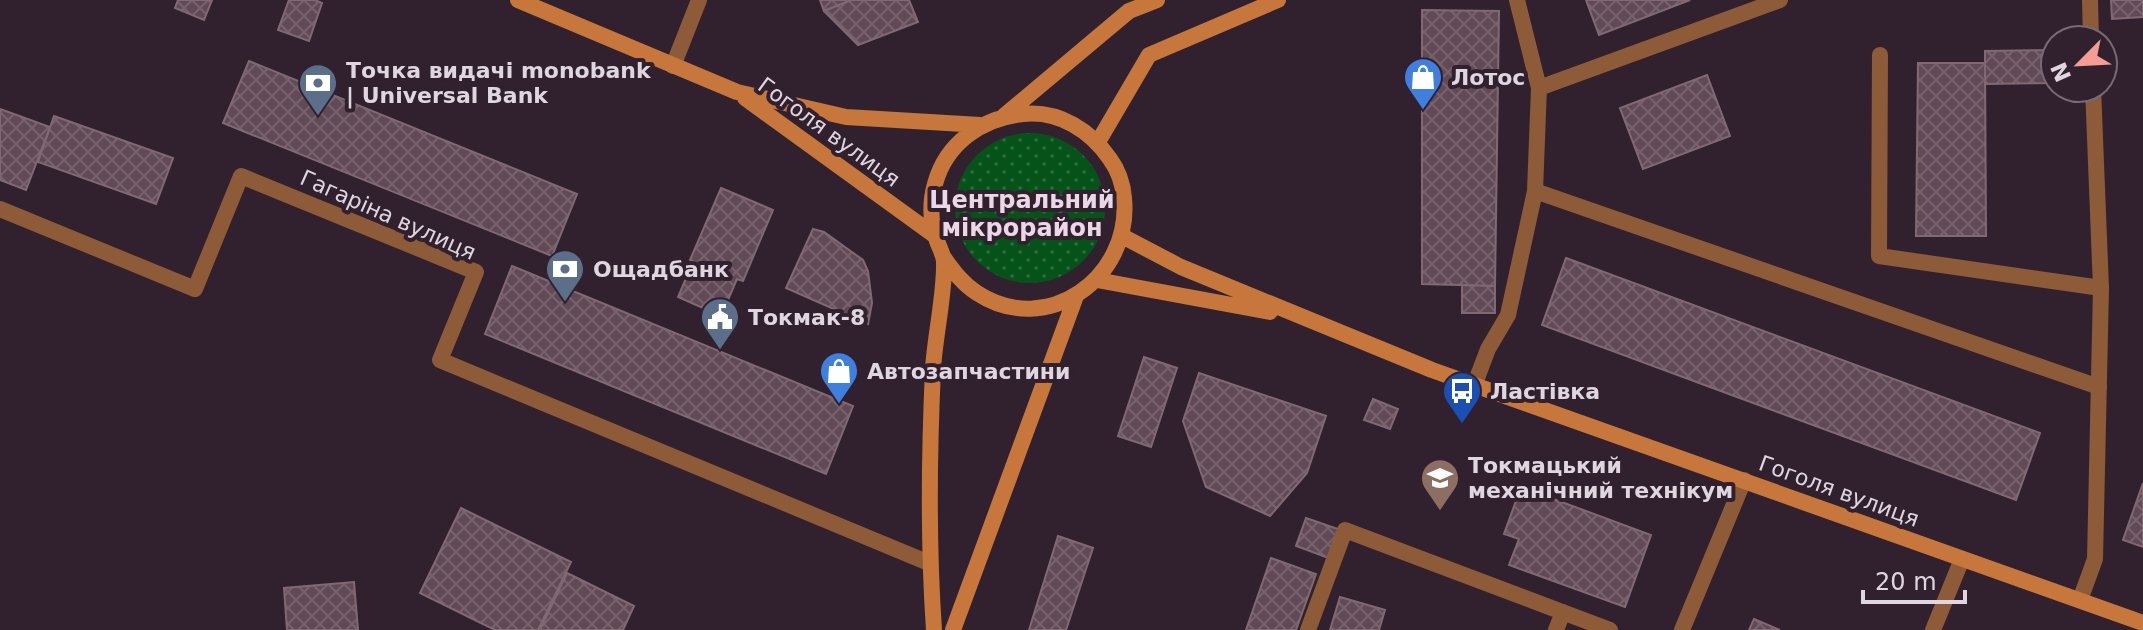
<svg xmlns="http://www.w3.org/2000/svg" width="2143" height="630" viewBox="0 0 2143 630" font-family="'DejaVu Sans',sans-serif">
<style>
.grass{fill:url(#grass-dots)}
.building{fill:url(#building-cross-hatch);stroke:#816974;stroke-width:2}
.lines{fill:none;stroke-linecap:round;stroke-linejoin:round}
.lane{stroke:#8d5b38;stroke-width:16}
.street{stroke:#8d5b38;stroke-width:16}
.secondary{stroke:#c7773b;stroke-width:16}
.labels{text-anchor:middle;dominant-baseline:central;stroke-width:8;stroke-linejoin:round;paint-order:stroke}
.poi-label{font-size:22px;font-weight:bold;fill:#e0d6df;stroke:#31212f;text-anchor:start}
.street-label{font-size:22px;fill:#e0d6df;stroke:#31212f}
.neighbourhood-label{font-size:24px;font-weight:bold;fill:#ecd7e9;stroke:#31212f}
</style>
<defs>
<pattern id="grass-dots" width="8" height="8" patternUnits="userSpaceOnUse" patternTransform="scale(2)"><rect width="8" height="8" fill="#06531a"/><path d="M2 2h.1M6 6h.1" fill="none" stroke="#2a6b3b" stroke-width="1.8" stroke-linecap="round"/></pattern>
<pattern id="building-cross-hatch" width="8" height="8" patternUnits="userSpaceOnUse" patternTransform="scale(2)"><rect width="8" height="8" fill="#614a55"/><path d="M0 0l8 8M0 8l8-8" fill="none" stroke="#77636d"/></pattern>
</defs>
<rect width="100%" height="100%" fill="#31212f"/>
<!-- grass -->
<path class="grass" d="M955 208a75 75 0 1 1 150 0a75 75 0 1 1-150 0Z"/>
<!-- building -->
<path class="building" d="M178,0H212L204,20L175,8Z
M289,0H315L322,3L309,41L278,30Z
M820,0H851L824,11Z
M851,0H909L918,22L858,45L824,11Z
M1586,0H1690L1599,35Z
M2111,0H2143V17L2112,19Z
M1422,10L1499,11L1495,286L1422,284Z
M2055,50V83L1985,84V51Z
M249,61L577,194L552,256L223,123Z
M1918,63H1985L1986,236H1916Z
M1707,75L1730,136L1643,169L1620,108Z
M0,109L50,127L26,190L0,180Z
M54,116L173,158L156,204L38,162Z
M721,188L773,210L743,281L737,279L721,316L678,297L693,262L690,260Z
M813,229L824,232L863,260L868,271L872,303L868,324L786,288Z
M1566,258L2040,433L2016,500L1542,325Z
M512,266L853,406L826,474L485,334Z
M1462,285L1495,286V313H1462Z
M1144,357L1177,368L1151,447L1118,436Z
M1199,373L1326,416L1307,473L1270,516L1206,487L1183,421Z
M1373,399L1398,409L1390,429L1364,420Z
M2143,483V547L2123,540Z
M1521,487L1651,535L1625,607L1509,565L1519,539L1504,534Z
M461,508L571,562L538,630H495L420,593Z
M1306,518L1341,530L1331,559L1296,546Z
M1058,536L1093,548L1066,630H1029Z
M1271,558L1316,574L1296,630H1246Z
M567,573L634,606L623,630H540Z
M354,582L358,630H287L284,588Z
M1340,597L1385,610L1379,630H1330Z
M1754,619L1780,630H1749Z"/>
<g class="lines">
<!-- lane -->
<path class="lane" d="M1517,0L1539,88
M1880,55L1879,256L2101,288
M673,66L699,0
M1535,191L2099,387
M1474,386L1488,349L1508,315L1535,191L1539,88L1780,0
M1308,630L1345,530L1610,630
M1556,630L1563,612
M1682,630L1744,480"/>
<!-- street -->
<path class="street" d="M2090,0L2091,40
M0,209L195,289L241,176L476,272L440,360L929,563
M2080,600L2095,559L2101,288L2093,88
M1933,630L1962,559"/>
<!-- secondary -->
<path class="secondary" d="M518,0L737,92L846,117L980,125
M745,98L934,235
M1004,116L1129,11L1157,0
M1098,142L1149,55L1278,0
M1122,236L1181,267L1432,370L2143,623
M1097,280L1270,312
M934,630C928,544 929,456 933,369C935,335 945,294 944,261C943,253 938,245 936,238C930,222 930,201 935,184C946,143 982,118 1023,114C1059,110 1091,131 1110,159C1118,170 1123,185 1124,198C1132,277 1047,339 977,293C963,284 954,272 944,258
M953,630L1076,296"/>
</g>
<!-- icons -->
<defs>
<symbol id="shop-pin" viewBox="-11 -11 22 30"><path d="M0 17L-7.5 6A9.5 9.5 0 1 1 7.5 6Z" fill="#3f7fe0" stroke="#31212f"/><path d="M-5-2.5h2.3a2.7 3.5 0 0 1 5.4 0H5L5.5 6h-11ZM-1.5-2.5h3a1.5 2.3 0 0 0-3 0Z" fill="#fff"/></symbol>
<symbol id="bank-pin" viewBox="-11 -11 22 30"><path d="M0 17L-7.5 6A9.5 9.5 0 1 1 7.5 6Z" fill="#5c6f8a" stroke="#31212f"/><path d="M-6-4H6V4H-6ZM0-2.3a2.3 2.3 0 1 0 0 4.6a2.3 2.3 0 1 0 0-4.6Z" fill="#fff"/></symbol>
<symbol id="civic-pin" viewBox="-11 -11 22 30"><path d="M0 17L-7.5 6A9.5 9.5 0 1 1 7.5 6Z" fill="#5c6f8a" stroke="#31212f"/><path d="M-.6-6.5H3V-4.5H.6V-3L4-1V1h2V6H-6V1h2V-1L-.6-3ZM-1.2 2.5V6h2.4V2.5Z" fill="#fff"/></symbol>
<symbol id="bus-pin" viewBox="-11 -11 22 30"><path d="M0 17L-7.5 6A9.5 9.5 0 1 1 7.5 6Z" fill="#1a4fb4" stroke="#31212f"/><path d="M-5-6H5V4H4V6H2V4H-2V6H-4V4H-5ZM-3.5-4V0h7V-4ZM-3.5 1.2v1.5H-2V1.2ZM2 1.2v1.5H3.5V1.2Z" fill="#fff"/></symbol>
<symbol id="university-pin" viewBox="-11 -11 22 30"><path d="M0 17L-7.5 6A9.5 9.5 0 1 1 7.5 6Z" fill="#8d6e63" stroke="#31212f"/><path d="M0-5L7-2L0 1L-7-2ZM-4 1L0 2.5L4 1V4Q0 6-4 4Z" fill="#fff"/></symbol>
</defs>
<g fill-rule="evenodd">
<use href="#shop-pin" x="1401" y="55" width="44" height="60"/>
<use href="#bank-pin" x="296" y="61" width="44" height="60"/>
<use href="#bank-pin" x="543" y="247" width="44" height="60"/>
<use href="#civic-pin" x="698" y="295" width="44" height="60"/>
<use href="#shop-pin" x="817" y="349" width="44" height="60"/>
<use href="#bus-pin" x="1440" y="369" width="44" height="60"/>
<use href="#university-pin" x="1418" y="456" width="44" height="60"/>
</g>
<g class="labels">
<!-- poi labels -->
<g class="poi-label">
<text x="346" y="70">Точка видачі monobank<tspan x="346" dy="25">| Universal Bank</tspan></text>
<text x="1451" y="77">Лотос</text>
<text x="593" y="269">Ощадбанк</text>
<text x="748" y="317">Токмак-8</text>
<text x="867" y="371">Автозапчастини</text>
<text x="1490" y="391">Ластівка</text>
<text x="1468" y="465">Токмацький<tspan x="1468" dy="25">механічний технікум</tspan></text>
</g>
<!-- street labels -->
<g class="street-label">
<text transform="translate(829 132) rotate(36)">Гоголя вулиця</text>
<text transform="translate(388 215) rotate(24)">Гагаріна вулиця</text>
<text transform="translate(1839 491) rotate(20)">Гоголя вулиця</text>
</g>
<!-- neighbourhood labels -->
<g class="neighbourhood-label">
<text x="1022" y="200">Центральний<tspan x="1022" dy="28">мікрорайон</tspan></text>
</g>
</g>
<!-- north arrow -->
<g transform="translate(2079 64) rotate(246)"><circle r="38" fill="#31212f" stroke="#776975" stroke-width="2"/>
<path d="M0-6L14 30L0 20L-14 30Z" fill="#f59c95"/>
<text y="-12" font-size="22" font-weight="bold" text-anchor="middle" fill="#e0d6df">N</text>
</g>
<!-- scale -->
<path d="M1863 590v12h102v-12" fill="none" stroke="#e0d6df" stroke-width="4"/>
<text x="1875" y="590" font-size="24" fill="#e0d6df" stroke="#31212f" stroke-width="6" paint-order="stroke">20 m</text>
</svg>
